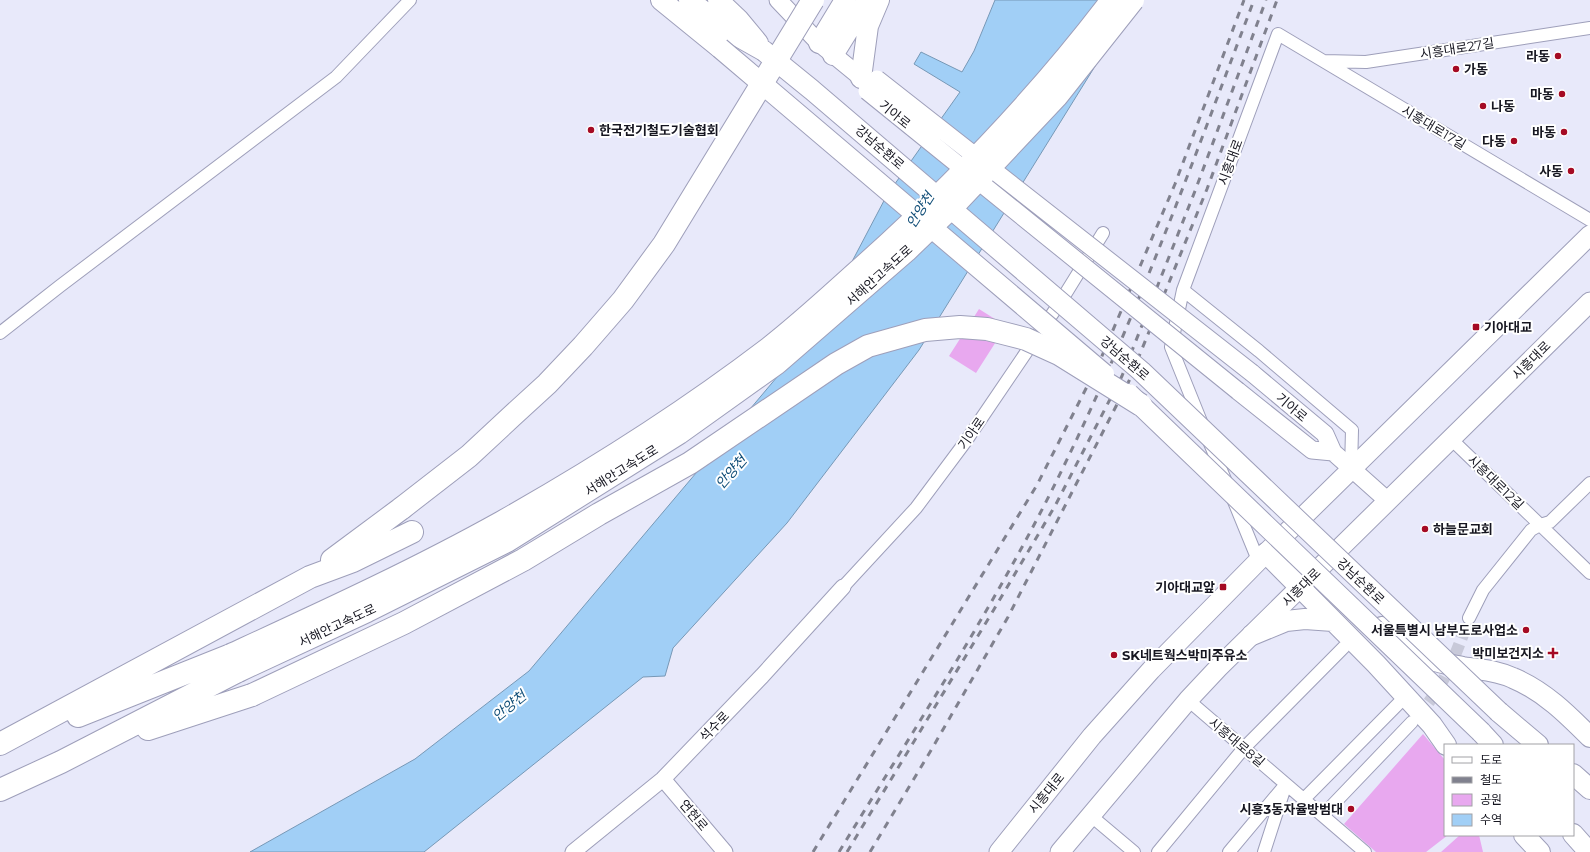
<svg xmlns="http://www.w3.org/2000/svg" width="1590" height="852" viewBox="0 0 1590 852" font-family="Montserrat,'Noto Sans KR',sans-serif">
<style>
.green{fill:#e8a8ef}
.water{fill:#a1cff6;stroke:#7798b6}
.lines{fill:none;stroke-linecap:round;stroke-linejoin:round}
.minor-tunnel{stroke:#c8c9d9;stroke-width:12;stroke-dasharray:12 6;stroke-linecap:butt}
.minor-casing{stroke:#9e9fba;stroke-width:14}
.tertiary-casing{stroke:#9e9fba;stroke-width:17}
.secondary-casing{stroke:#9e9fba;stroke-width:19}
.primary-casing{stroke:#9e9fba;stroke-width:21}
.trunk-casing{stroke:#9e9fba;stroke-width:22}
.motorway-casing{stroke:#9e9fba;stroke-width:24}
.minor{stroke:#fff;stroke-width:12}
.tertiary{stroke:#fff;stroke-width:15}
.secondary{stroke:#fff;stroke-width:17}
.primary{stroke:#fff;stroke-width:19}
.trunk{stroke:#fff;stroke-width:20}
.motorway{stroke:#fff;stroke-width:22}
.rail{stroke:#80818e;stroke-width:3;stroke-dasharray:7 7;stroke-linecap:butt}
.secondary-bridge-casing{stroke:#9e9fba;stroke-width:19;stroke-linecap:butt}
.trunk-bridge-casing{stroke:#9e9fba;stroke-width:22;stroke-linecap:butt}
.motorway-bridge-casing{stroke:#9e9fba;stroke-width:24;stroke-linecap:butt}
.secondary-bridge{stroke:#fff;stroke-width:17}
.trunk-bridge{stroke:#fff;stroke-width:20}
.motorway-bridge{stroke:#fff;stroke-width:22}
.poi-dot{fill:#a50a23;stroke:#fff;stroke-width:1.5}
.labels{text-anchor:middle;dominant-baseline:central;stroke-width:4;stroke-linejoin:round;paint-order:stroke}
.street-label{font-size:13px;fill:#161620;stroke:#fff}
.poi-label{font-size:13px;font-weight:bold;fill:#161620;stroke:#fff;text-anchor:end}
.water-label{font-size:14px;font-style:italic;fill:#114e78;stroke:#fff}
</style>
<rect width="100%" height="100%" fill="#e8e9fa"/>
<!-- green -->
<path class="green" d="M979,309L1006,326L976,373L949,356Z
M1423,734L1445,760V835H1448L1426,852H1376L1344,824Z
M1460,835H1479L1483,852H1441Z"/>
<!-- water -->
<path class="water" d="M995,0H1115V34L919,350L787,523L673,648L665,676L643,677L424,852H250L415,759L529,671L815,332L887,195L960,92L914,64L921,52L962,72L974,51Z"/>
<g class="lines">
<!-- minor-tunnel -->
<path class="minor-tunnel" d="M1417,716C1444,688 1456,654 1469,618"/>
<defs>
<path id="minor" d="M1324,61L1366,62L1590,28
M1183,290L1259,351L1352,430L1351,469
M0,333L60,286L336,77L410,0
M1202,424L1171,347L1183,290L1278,34L1590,220
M1451,439L1590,573
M1209,441L1226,482
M1233,499L1258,560
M843,587L916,508L966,441L1061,301L1103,233
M1469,618L1483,590L1531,530L1540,525L1550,522L1590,483
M1188,700L1365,852
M1304,799L1399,703
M1090,815L1134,852
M1323,815L1412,722
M1158,852L1244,748L1344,647
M1229,852L1286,784
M1264,852L1284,790"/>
<path id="tertiary" d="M663,779L725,852
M573,852L663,779L762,676L843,587"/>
<path id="secondary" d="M778,0L819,43L863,79
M1252,373L1325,434L1333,452L1388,501
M1238,391L1312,450L1333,452"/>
<path id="primary" d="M999,852L1092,736L1151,670L1266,553L1590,235
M1060,852L1188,700L1218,668L1590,302"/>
<path id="trunk" d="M661,0L720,48
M689,0L732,33L764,51
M718,0L739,20L758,43
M819,43L845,0
M833,55L867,0
M861,78L868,26L879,0
M1266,553L1376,664L1432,725L1446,745
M1382,627C1397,640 1414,653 1433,660C1442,664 1453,665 1463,667C1480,670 1497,670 1513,678C1544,691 1567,714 1590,737
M1252,635L1286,621L1305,619L1333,621
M1499,712L1538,745
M1481,732L1493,745
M1573,774L1590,789
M1573,834L1589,852
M1524,835L1540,852"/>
<path id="motorway" d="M332,560L402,508
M78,716L231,655
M148,729L252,695
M0,744L310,577L353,561L412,532
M0,790L61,762L238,671"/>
</defs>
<!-- minor casing -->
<use href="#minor" class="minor-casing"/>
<!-- tertiary casing -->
<use href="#tertiary" class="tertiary-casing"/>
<!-- secondary casing -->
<use href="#secondary" class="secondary-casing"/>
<!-- primary casing -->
<use href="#primary" class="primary-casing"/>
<!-- trunk casing -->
<use href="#trunk" class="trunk-casing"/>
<!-- motorway casing -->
<use href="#motorway" class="motorway-casing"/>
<!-- minor -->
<use href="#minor" class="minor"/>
<!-- tertiary -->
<use href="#tertiary" class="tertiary"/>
<!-- secondary -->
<use href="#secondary" class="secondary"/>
<!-- primary -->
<use href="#primary" class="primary"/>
<!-- trunk -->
<use href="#trunk" class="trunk"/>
<!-- motorway -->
<use href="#motorway" class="motorway"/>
<!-- rail -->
<path class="rail" d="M813,852L1037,485L1099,363L1175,184L1244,0
M839,852C911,734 987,618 1050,494C1130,335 1191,167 1254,0
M847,852L993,611L1055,506L1122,376L1195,191L1266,0
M870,852L930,752L1008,617L1129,381L1207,189L1277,0"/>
<defs>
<path id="secondary-bridge" d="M877,79L1252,373
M867,91L1238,391"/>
<path id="trunk-bridge" d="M720,48L1104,374
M764,51L812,90L1141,371L1499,712
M1129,394L1481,732"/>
<path id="motorway-bridge" d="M402,508L469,456L512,416L547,384L583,346L623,300L664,244L813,0
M231,655C322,613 414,571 502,522C594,470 684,413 768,349C799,325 828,298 857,272C949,190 1037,99 1112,0
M238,671L367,611L507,541L679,433L777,363L906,251L959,200L1057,96L1133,0
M252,695L404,623L523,560L599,514L690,463L836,364L868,346L925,330L960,327L987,329L1026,339L1059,354L1141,405"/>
</defs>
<!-- secondary-bridge casing -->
<use href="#secondary-bridge" class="secondary-bridge-casing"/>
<!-- trunk-bridge casing -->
<use href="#trunk-bridge" class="trunk-bridge-casing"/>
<!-- motorway-bridge casing -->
<use href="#motorway-bridge" class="motorway-bridge-casing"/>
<!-- secondary-bridge -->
<use href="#secondary-bridge" class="secondary-bridge"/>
<!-- trunk-bridge -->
<use href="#trunk-bridge" class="trunk-bridge"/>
<!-- motorway-bridge -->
<use href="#motorway-bridge" class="motorway-bridge"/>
</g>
<!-- markers -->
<g class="poi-dot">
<circle cx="1558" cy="56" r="4"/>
<circle cx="1456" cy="69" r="4"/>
<circle cx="1562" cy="94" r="4"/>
<circle cx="1483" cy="106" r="4"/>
<circle cx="591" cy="130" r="4"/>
<circle cx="1564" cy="132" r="4"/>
<circle cx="1514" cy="141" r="4"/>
<circle cx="1571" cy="171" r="4"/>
<rect x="1472" y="323" width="8" height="8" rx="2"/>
<circle cx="1425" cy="529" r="4"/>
<rect x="1219" y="583" width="8" height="8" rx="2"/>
<circle cx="1526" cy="630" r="4"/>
<path d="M1551 647h4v4h4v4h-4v4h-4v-4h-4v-4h4z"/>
<circle cx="1114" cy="655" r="4"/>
<circle cx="1351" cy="809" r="4"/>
</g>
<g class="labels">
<!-- street labels -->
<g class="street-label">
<text transform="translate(1457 48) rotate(-9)">시흥대로27길</text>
<text transform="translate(895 114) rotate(39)">기아로</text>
<text transform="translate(1434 127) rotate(31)">시흥대로17길</text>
<text transform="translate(880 147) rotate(41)">강남순환로</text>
<text transform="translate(1230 162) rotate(-70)">시흥대로</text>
<text transform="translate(879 275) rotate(-42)">서해안고속도로</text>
<text transform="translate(1125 358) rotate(41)">강남순환로</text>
<text transform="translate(1531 360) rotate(-45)">시흥대로</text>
<text transform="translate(1292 407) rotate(40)">기아로</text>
<text transform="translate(971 433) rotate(-55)">기아로</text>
<text transform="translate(621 470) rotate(-32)">서해안고속도로</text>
<text transform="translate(1496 482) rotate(44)">시흥대로12길</text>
<text transform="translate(1361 581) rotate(44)">강남순환로</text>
<text transform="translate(1301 587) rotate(-45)">시흥대로</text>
<text transform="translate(337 625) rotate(-25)">서해안고속도로</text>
<text transform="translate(714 726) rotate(-46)">석수로</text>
<text transform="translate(1237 742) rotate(40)">시흥대로8길</text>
<text transform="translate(1046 793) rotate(-51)">시흥대로</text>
<text transform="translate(694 815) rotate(50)">연현로</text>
</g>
<!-- poi labels -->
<g class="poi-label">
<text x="1550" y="56">라동</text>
<text x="1464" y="69" text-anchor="start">가동</text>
<text x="1554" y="94">마동</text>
<text x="1491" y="106" text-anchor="start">나동</text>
<text x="599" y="130" text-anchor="start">한국전기철도기술협회</text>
<text x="1556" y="132">바동</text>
<text x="1506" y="141">다동</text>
<text x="1563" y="171">사동</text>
<text x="1484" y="327" text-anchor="start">기아대교</text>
<text x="1433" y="529" text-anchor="start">하늘문교회</text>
<text x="1215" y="587">기아대교앞</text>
<text x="1518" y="630">서울특별시 남부도로사업소</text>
<text x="1544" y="653">박미보건지소</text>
<text x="1122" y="655" text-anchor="start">SK네트웍스박미주유소</text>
<text x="1343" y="809">시흥3동자율방범대</text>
</g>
<!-- water labels -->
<g class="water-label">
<text transform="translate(920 210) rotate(-58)">안양천</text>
<text transform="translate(731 472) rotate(-49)">안양천</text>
<text transform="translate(509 706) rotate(-39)">안양천</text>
</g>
</g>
<!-- legend -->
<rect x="1444" y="744" width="130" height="92" fill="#ffffff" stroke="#a2a2a6"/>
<rect x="1452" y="757" width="20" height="6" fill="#ffffff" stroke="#a2a2a6"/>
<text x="1480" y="764" font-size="12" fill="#161620">도로</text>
<rect x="1452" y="777" width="20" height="6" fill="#80818e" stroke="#a2a2a6"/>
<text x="1480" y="784" font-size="12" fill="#161620">철도</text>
<rect x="1452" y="794" width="20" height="12" fill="#e8a8ef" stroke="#a2a2a6"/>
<text x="1480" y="804" font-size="12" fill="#161620">공원</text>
<rect x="1452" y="814" width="20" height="12" fill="#a1cff6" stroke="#a2a2a6"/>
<text x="1480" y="824" font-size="12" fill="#161620">수역</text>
</svg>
